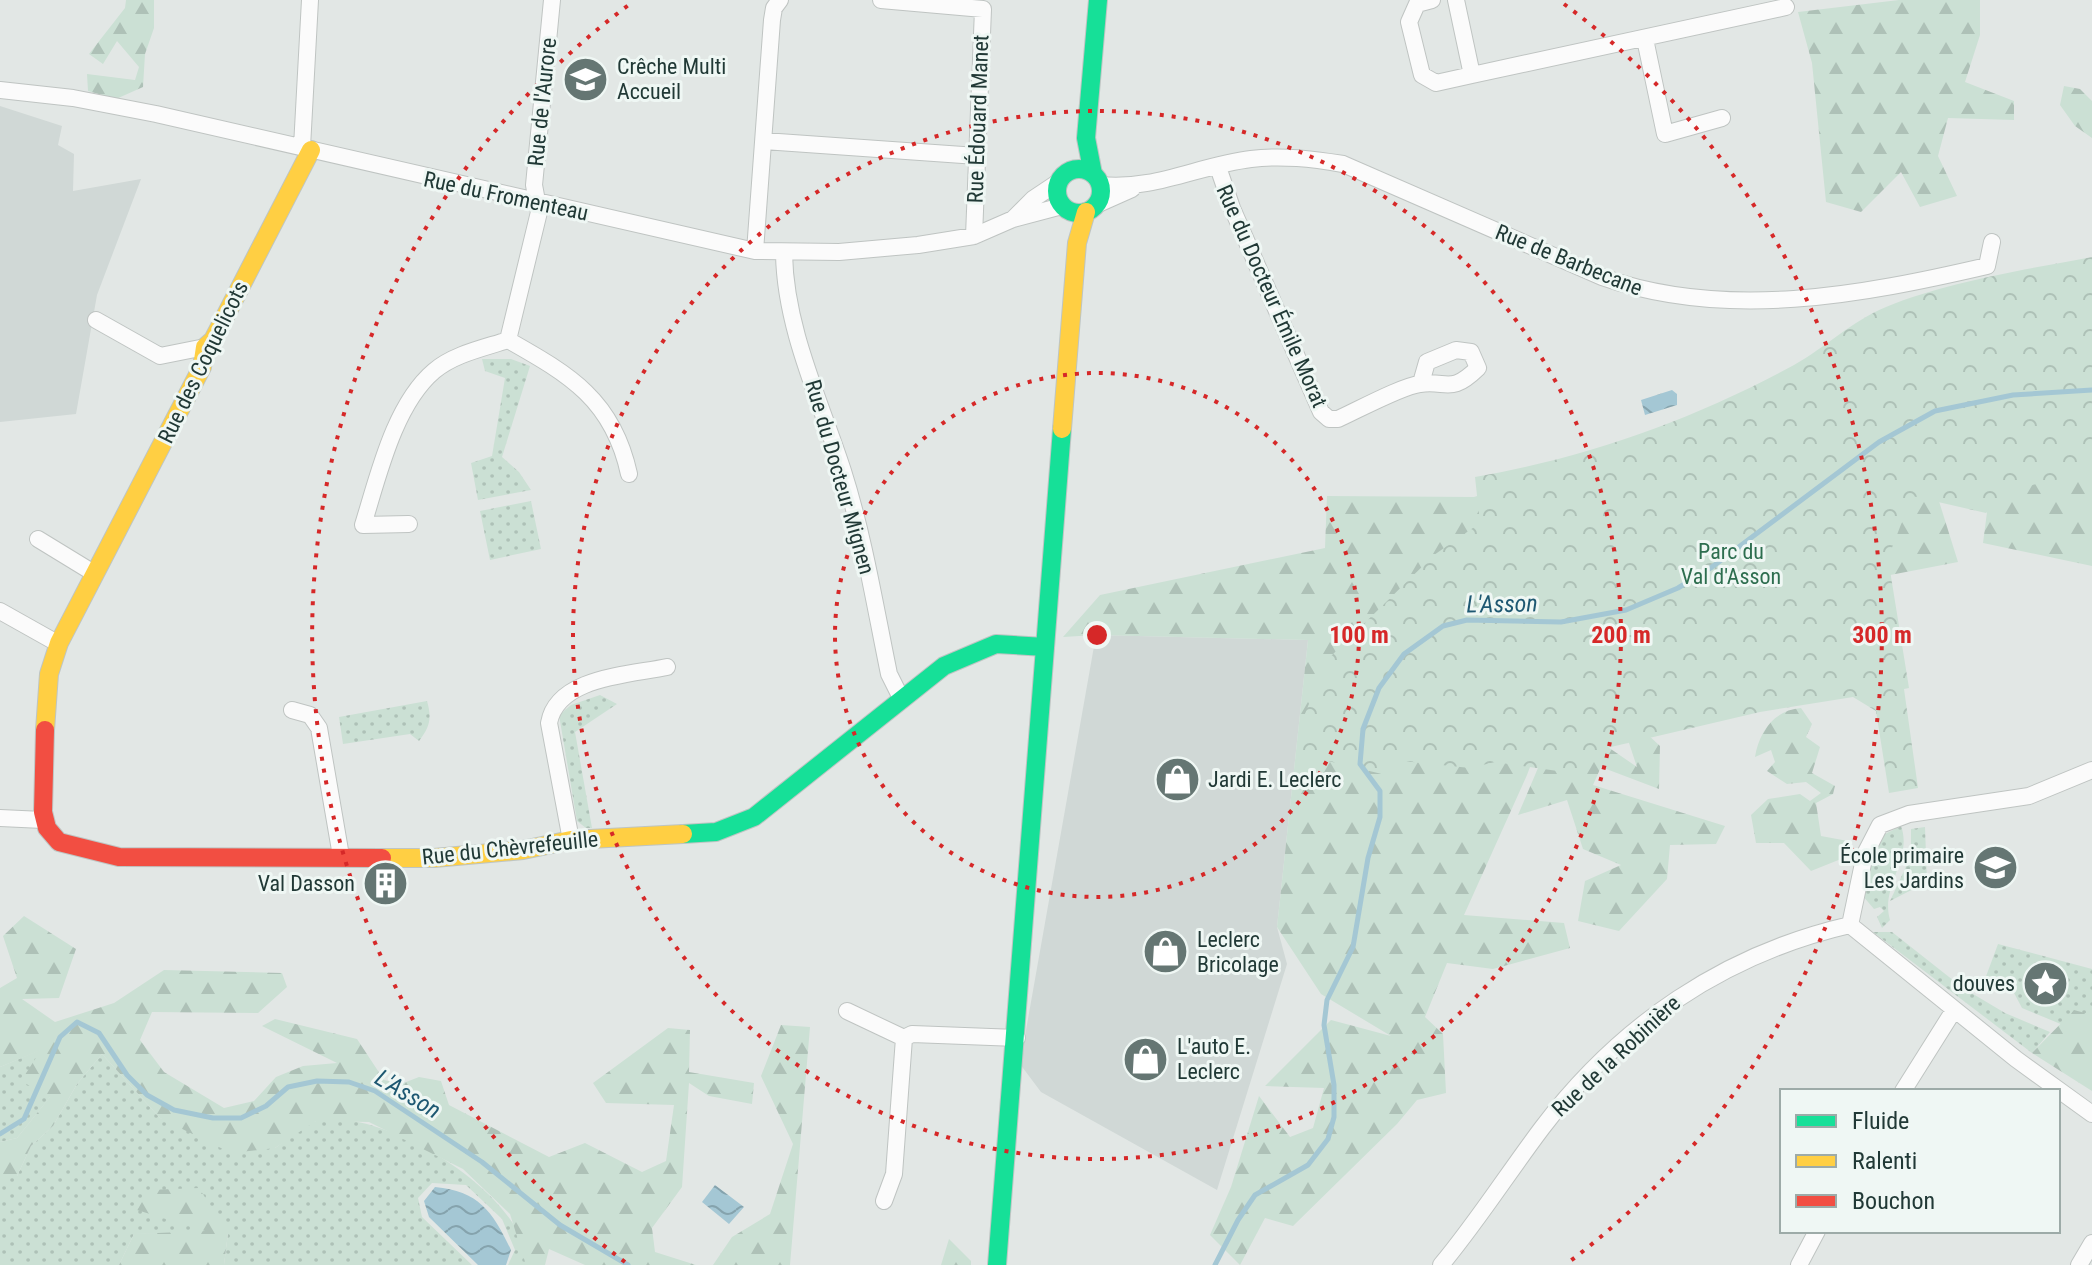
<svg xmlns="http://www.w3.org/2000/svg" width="2092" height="1265" viewBox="0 0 2092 1265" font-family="'Roboto Condensed',sans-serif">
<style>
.built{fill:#d0d8d6}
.grass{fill:url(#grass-dots)}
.forest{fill:url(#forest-firs)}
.park{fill:url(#park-crowns)}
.water{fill:url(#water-waves)}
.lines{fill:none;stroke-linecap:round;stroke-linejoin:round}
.stream{stroke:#a4c7d4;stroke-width:5}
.street-casing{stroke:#bfc4c2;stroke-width:18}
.fast-casing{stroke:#bec5c3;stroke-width:20}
.slow-casing{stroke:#bec5c3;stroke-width:20}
.jam-casing{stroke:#bec5c3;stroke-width:20}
.street{stroke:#fbfbfb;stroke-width:16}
.fast{stroke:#16e098;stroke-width:18}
.slow{stroke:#ffcf43;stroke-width:18}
.jam{stroke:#f24e42;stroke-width:18}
.ring{fill:none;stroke:#d62828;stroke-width:4;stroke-dasharray:4 8}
.labels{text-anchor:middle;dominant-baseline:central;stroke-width:6;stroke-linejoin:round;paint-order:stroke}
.poi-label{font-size:22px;fill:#213936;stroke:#eff7f4;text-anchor:start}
.street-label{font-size:22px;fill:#213936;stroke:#eff7f4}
.park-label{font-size:22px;fill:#2d6e4f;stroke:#eff7f4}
.water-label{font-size:24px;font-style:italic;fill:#1e5872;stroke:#eff7f4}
.centre{fill:#d62828;stroke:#eff7f4;stroke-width:4}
.ring-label{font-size:24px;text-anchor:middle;font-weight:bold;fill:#d62828;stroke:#eff7f4;stroke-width:6;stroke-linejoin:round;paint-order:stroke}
</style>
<defs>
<pattern id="grass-dots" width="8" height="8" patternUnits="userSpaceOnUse" patternTransform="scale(2)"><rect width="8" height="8" fill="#cbe0d4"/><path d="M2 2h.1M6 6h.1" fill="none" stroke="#aec1b7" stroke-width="1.8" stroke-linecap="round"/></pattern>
<pattern id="forest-firs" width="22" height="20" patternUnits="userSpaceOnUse" patternTransform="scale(2)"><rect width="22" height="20" fill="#cbe0d4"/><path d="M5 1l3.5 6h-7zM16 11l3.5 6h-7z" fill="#aec1b7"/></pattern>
<pattern id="park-crowns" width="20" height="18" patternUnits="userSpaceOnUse" patternTransform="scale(2)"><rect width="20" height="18" fill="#cbe0d4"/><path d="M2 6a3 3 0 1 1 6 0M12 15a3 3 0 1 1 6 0" fill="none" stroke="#aec1b7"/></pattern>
<pattern id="water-waves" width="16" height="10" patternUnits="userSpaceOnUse" patternTransform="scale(2)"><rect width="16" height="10" fill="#a4c7d4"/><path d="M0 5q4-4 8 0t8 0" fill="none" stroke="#85a3ad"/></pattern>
</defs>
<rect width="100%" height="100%" fill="#e2e7e5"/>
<!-- built -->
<path class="built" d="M0,106L62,126L58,145L74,154L73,191L141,179L97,295L76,414L0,422Z
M1096,635L1308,640L1277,927L1287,964L1217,1190L1041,1092L1020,1064Z"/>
<!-- grass -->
<path class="grass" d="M482,359H511L530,366L502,457L519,472L531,490L478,500L471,463L492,456L505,378L485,371Z
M531,501L541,549L490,560L480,511Z
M600,695L617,704L575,732L592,828H586L577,821L559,715L571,705Z
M427,701C432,718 430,727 419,741L410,734L343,744L339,717Z
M1901,826C1913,858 1880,887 1890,920L1882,928L1877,917L1884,911L1880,907L1874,909L1862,895L1871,862L1882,865L1885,852L1875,848L1883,835Z
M1925,827L1927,882L1890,901L1911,856V829Z
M1873,932H1892L1963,988L2005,1013L2050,1032L2032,1053Z
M1998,944L2092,969V1037L2022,1008L2013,991L1985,979Z
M42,1049L51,1096L17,1138L0,1142V1067Z
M102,1054L160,1118L275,1148C287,1140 303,1124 316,1121C378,1104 530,1195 526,1265H508L515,1250L502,1219L466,1185L432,1183L418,1198L422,1217L472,1265H224L228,1233L134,1234L119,1265H0V1176H17L31,1146L53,1126L77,1084Z"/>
<!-- forest -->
<path class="forest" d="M126,0H154V28L145,54L143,87L116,99L88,91L87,74L135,80L139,67L117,41L103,64L89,54L125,8Z
M1899,0H1980V35L1965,82L2014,101V120L1948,118L1938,156L1957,196L1920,207L1901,172L1861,212L1826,202L1812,63L1798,12Z
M2064,86L2080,89L2092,101V138L2075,126L2060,105Z
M1682,430L1575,646L1527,775L1464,915L1564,923L1570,948L1493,969L1447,963L1425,1017L1443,1034L1446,1093L1417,1100L1397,1124L1293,1226L1265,1218L1240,1265L1210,1235L1231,1187L1259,1096L1290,1137L1313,1128L1324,1088L1265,1086L1331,1020L1391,1036L1321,994L1277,927L1308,640L1096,635L1063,637L1100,595L1325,548L1327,496L1474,497Z
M2092,455V566L1983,543L1989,497Z
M1933,482L1958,562L1859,581L1633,721L1660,746L1659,789L1601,767L1593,785L1725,826L1716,844L1670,845L1667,879L1619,931L1578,921L1585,881L1621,865L1583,849L1567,800L1518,815L1552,735L1573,723L1637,767L1625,731L1663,623Z
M1801,708L1812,724L1806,737L1820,747L1812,773L1835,786L1833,794L1816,803L1821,836L1848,841L1846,857L1811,871L1784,843H1756L1751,815L1768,799L1800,794L1810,801L1821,793L1806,782L1787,784L1767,771L1775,762L1771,750L1755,757C1759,732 1774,710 1801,708Z
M24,916L76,949L59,998L22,999L55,1022L114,1003L164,970L282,973L287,987L258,1013L152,1012L140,1040L164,1072L224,1108L254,1101L276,1077L303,1066L337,1063L262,1026L275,1019L357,1039L384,1080L401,1084L419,1077L441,1081L449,1105L549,1157L585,1143L642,1172L666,1161L674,1105L606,1103L593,1083L668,1028L690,1030L689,1072L754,1083L752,1104L709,1096L689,1083L682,1187L652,1228L655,1252L696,1265H585L549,1249L545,1265H526L510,1214L463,1169L369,1122L316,1121L275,1148L231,1153L160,1118L102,1054L77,1084L53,1126L31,1146L17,1176H0V1142L17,1138L50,1097L21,1081L41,1050L0,1067V988L17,978L3,936Z
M2074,1010L2092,1015V1091L2032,1053Z
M781,1025L810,1027L790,1265H713L732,1237L770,1214L793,1144L761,1076Z
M199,1188L228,1233L224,1265H119L134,1234L205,1231L137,1210L148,1190Z
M949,1239L971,1261V1265H941Z"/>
<!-- park -->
<path class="park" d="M2092,257V472L2077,467L2060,479L2014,489L1986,513L1912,496L1888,558L1909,688L1904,689L1918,788L1889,793L1876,711L1853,697L1760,712L1581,754L1579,774L1495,762L1470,768L1393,760L1386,775L1299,754L1305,735L1303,718L1328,659L1434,555L1480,523L1475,477C1589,457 1692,420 1794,365C1826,347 1852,321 1886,307C1946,282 2028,269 2092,257Z"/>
<!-- water -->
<path class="water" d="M1672,390L1677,394V405L1645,415L1641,400Z
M715,1185L744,1207L729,1224L702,1202Z
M435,1187C479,1191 493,1212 511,1250L506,1265H478L429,1217L424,1201Z"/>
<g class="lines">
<!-- stream -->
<path class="stream" d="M0,1134L24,1119L60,1037L77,1022L99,1033L127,1075L147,1095L174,1110L213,1118H241L266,1106L288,1087L317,1081L349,1082L375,1091L482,1162L560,1225L628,1265
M1215,1265L1238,1220L1255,1195L1308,1165L1328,1139L1334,1117V1085L1324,1025L1327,1000L1353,947L1368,858L1380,817V791L1360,764L1363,729L1379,688L1404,654L1443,626L1467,620L1561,622L1626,610L1678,588L1712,567L1879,442L1935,411L2013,395L2092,390"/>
<defs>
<path id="street" d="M881,0L983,9L974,236
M1432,0L1417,4L1409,22L1422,75L1436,83L1472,75
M1456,0L1472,75L1786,7
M1645,39L1665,134L1722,118
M0,90L73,98L156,114L755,251L839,252L918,245L974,236L1013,219L1062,206
M764,141L977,156
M302,147L310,0
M1218,167L1232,208L1321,412L1329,419H1338C1358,410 1402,386 1420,384C1448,380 1450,395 1478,368L1471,352L1456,350L1427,362L1421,383
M1100,185C1153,191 1200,165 1251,159C1282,155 1313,159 1343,164L1602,277C1726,321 1862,295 1987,266L1992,242
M1096,205L1132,189
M1013,219L1033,199L1060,181
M755,251L772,20L774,8L780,0
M784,253C785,328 820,400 843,471C864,537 875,606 889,674L902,700
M96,320L160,356L205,347
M508,340C570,375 613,400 629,474
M409,524L363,525C378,477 394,405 434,371C454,354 484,348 508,340L539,212L534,185L552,0
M38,539L92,572
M0,611L57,643
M292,710L310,715L319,728L341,856
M0,818L43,820
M571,840L549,723C557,677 629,675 667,667
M1850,925L1865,854L1880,825L1909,814L2029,796L2092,770
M1850,925L2016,1059L2092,1114
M847,1011L904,1038
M1903,1091L1954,1010
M884,1201L894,1174L904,1038L912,1034L1017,1038
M1441,1265C1477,1222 1508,1173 1542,1128C1620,1025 1724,954 1850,925
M1799,1265L1817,1231
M2079,1265L2092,1243"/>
<path id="fast" d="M1057 191a22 22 0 1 1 44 0a22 22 0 1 1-44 0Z
M1093,174L1086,138L1098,0
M683,834L716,832L754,817L944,666L996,644L1045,647
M997,1265L1062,429"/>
<path id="slow" d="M1062,429L1077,243L1086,212
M45,730L49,674L59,643L202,367L205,347L213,340L311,150
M382,858H434L523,850L571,840L683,834"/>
<path id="jam" d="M45,730L43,812L47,828L59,842L119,857L382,858"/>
</defs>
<!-- street casing -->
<use href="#street" class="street-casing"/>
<!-- fast casing -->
<use href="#fast" class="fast-casing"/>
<!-- slow casing -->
<use href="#slow" class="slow-casing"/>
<!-- jam casing -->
<use href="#jam" class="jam-casing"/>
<!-- street -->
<use href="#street" class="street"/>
<!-- fast -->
<use href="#fast" class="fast"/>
<!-- slow -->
<use href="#slow" class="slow"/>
<!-- jam -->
<use href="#jam" class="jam"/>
</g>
<!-- distance rings -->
<g class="ring">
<circle cx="1097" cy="635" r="262"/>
<circle cx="1097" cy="635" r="524"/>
<path d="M625 1262A785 785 0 0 1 630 4M1564 4A785 785 0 0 1 1569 1262"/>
</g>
<!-- icons -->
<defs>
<symbol id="school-disc" viewBox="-11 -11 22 22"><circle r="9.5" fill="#657673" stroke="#eff7f4"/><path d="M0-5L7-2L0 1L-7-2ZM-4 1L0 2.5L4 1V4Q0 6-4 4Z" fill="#fff"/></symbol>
<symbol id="shop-disc" viewBox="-11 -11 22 22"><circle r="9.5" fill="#657673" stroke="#eff7f4"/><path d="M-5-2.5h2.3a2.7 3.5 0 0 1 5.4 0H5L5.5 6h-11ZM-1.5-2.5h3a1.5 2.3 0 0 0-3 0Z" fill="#fff"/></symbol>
<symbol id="building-disc" viewBox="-11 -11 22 22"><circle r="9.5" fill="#657673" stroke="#eff7f4"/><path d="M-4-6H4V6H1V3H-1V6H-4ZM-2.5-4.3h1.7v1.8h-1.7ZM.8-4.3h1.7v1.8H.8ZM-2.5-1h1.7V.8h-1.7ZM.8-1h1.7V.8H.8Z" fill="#fff"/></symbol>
<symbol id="sight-disc" viewBox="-11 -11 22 22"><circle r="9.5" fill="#657673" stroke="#eff7f4"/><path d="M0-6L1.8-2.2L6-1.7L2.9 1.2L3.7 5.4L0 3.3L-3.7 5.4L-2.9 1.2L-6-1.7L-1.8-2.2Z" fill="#fff"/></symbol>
</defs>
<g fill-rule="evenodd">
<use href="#school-disc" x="560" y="54" width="51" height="51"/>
<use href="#shop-disc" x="1152" y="754" width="51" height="51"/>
<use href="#school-disc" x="1970" y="842" width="51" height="51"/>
<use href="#building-disc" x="360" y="858" width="51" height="51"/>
<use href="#shop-disc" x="1140" y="926" width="51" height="51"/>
<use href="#sight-disc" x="2020" y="958" width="51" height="51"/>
<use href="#shop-disc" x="1120" y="1034" width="51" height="51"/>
</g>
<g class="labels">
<!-- poi labels -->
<g class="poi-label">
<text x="617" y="66">Crêche Multi<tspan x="617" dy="25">Accueil</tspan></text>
<text x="1208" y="779">Jardi E. Leclerc</text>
<text x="1964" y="855" text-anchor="end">École primaire<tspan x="1964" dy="25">Les Jardins</tspan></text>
<text x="355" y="883" text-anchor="end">Val Dasson</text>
<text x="1197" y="939">Leclerc<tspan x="1197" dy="25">Bricolage</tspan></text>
<text x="2015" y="983" text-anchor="end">douves</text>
<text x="1177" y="1046">L'auto E.<tspan x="1177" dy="25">Leclerc</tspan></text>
</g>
<!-- street labels -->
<g class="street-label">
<text transform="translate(542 102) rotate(-84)">Rue de l'Aurore</text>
<text transform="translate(978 119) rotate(-88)">Rue Édouard Manet</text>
<text transform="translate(506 196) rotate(12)">Rue du Fromenteau</text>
<text transform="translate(1569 260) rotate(22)">Rue de Barbecane</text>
<text transform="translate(1272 296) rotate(66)">Rue du Docteur Émile Morat</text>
<text transform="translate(203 362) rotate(-64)">Rue des Coquelicots</text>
<text transform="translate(840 477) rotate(74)">Rue du Docteur Mignen</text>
<text transform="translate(510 848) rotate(-6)">Rue du Chèvrefeuille</text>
<text transform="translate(1616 1056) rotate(-43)">Rue de la Robinière</text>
</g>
<!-- park labels -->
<g class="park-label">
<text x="1731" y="551">Parc du<tspan x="1731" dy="25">Val d'Asson</tspan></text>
</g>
<!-- water labels -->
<g class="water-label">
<text transform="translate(1502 604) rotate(-1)">L'Asson</text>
<text transform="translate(408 1094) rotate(31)">L'Asson</text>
</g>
</g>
<circle cx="1097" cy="635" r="12" class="centre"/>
<g class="ring-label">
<text x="1359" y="643">100 m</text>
<text x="1621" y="643">200 m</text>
<text x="1882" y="643">300 m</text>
</g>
<!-- legend -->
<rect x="1780" y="1089" width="280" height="144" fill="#eff7f4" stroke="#9daba8" stroke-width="2"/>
<rect x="1796" y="1115" width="40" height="12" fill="#16e098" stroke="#9daba8" stroke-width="2"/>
<text x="1852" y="1129" font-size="24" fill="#213936">Fluide</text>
<rect x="1796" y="1155" width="40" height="12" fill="#ffcf43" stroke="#9daba8" stroke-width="2"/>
<text x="1852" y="1169" font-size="24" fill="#213936">Ralenti</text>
<rect x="1796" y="1195" width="40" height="12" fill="#f24e42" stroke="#9daba8" stroke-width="2"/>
<text x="1852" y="1209" font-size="24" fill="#213936">Bouchon</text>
</svg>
